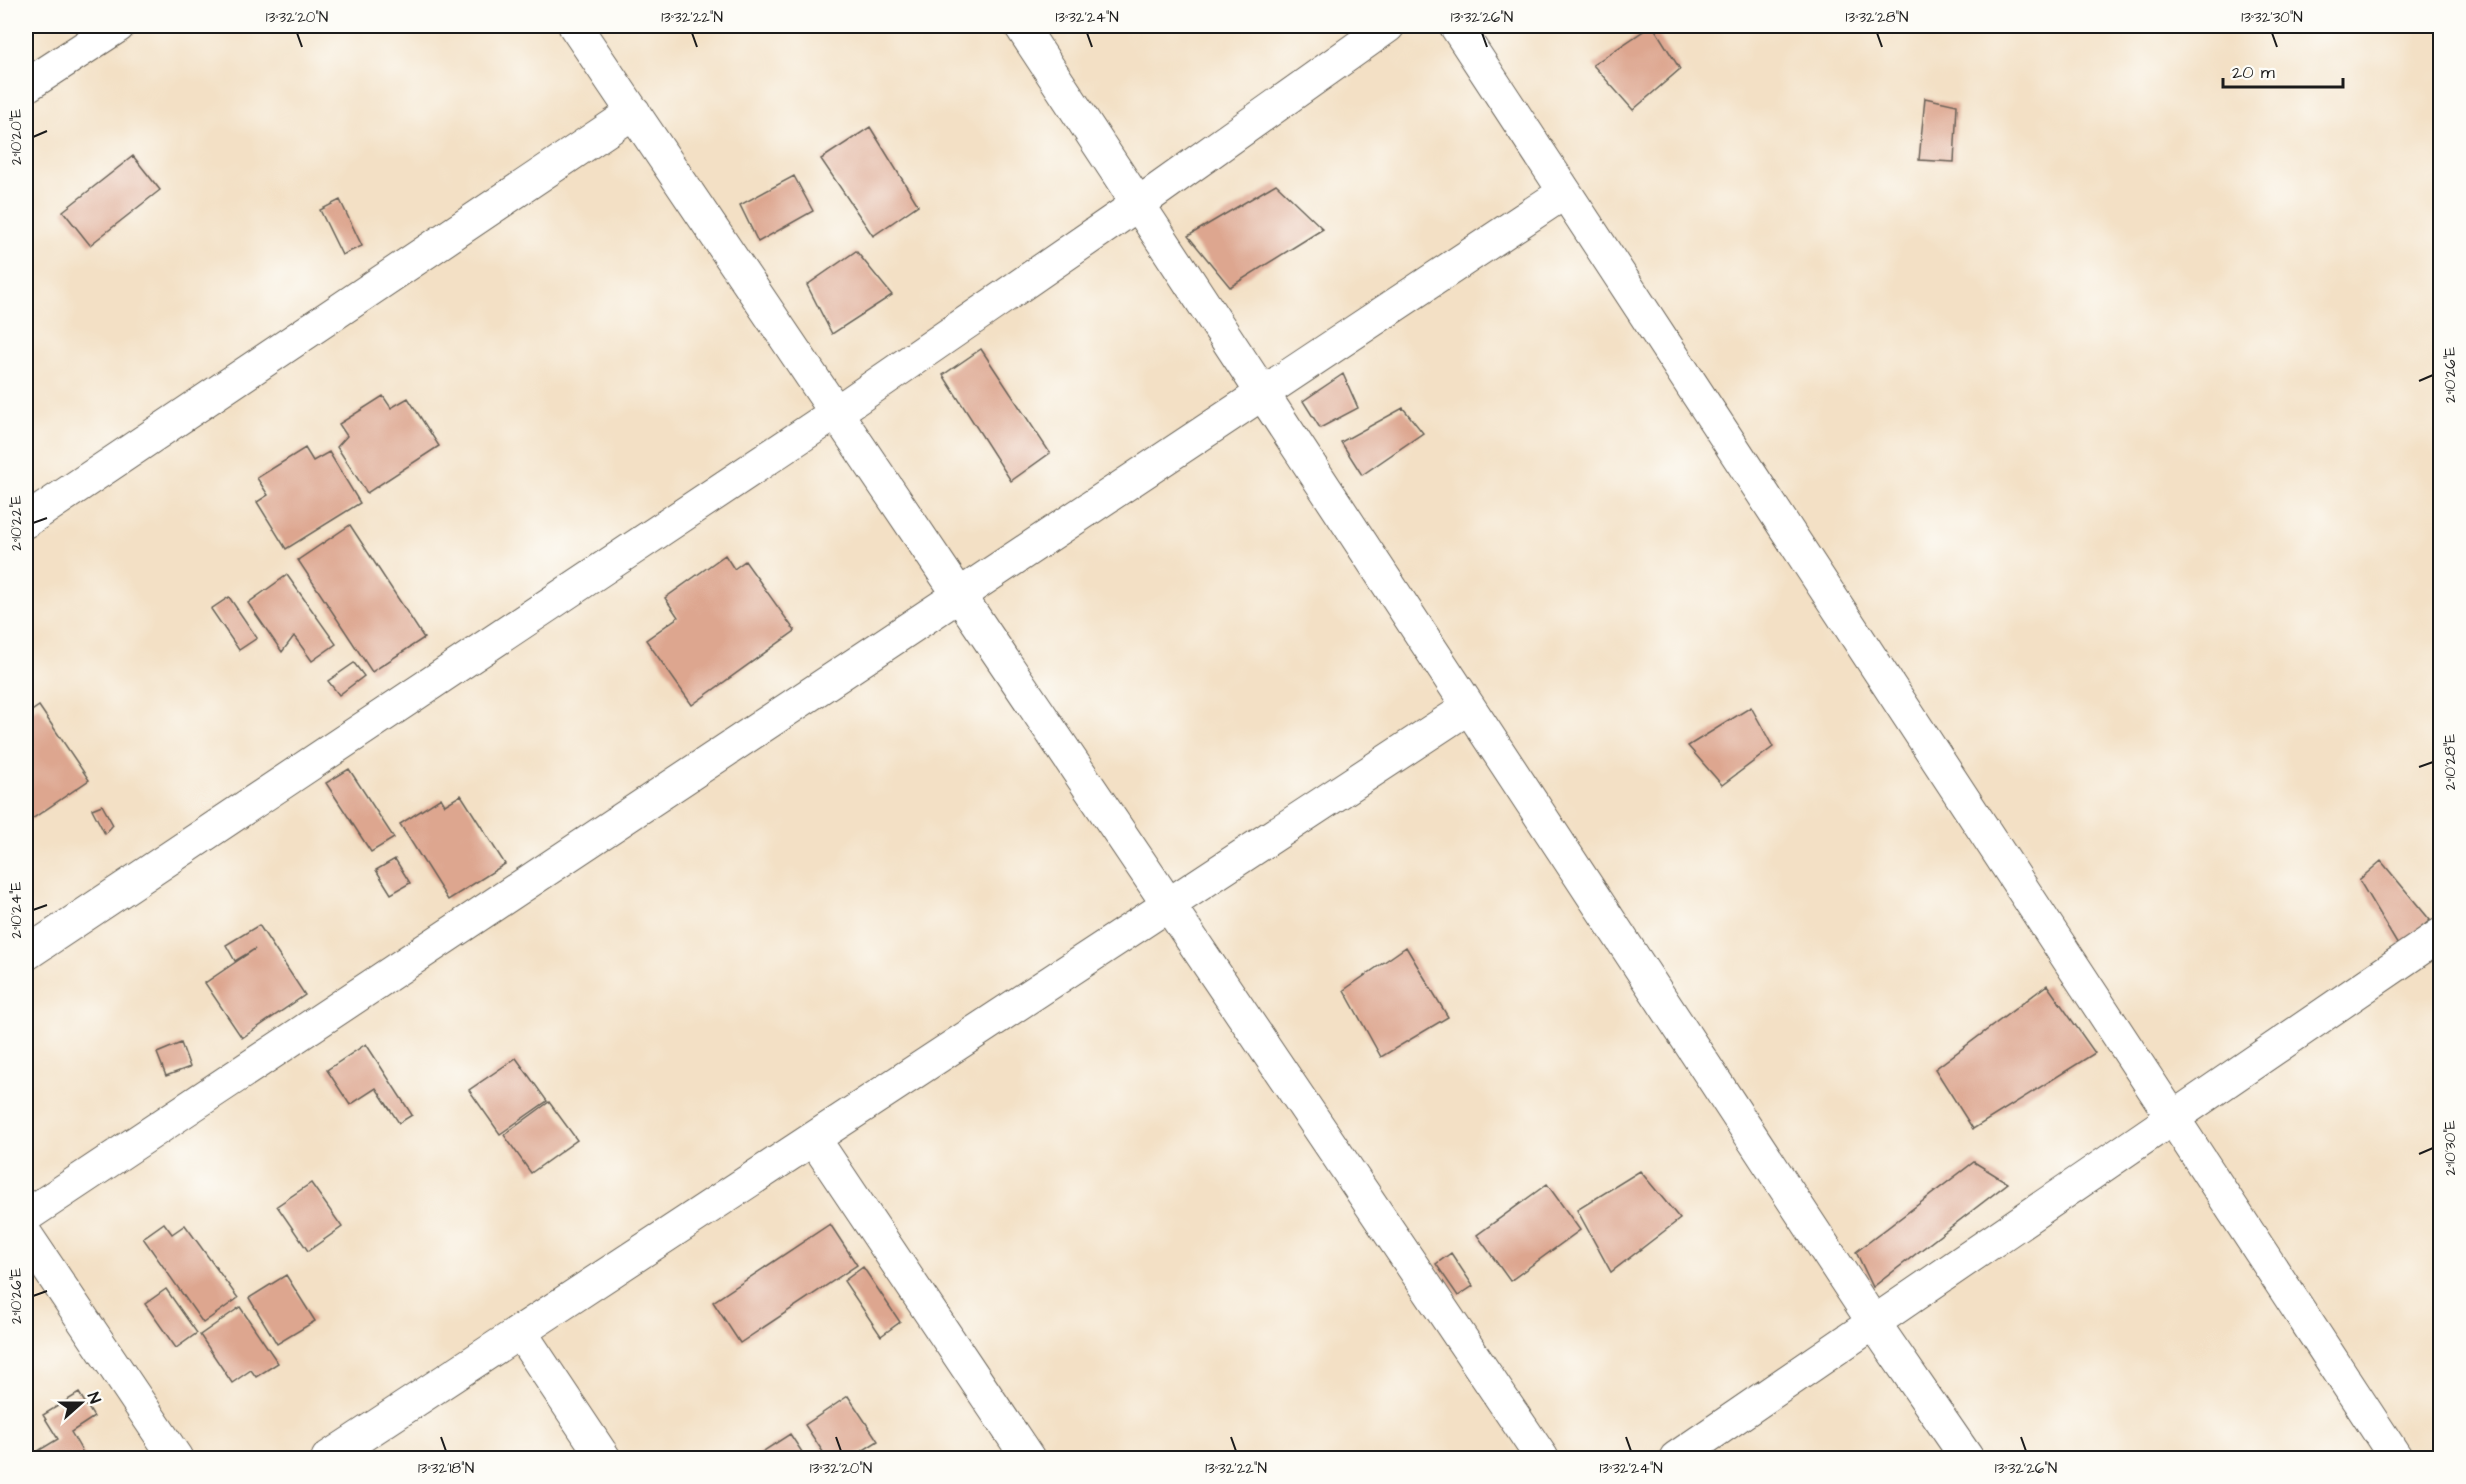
<svg xmlns="http://www.w3.org/2000/svg" width="2466" height="1484" viewBox="0 0 2466 1484" font-family="'Architects Daughter',sans-serif">
<style>
.building{fill:#dda68f}
.lines{fill:none;stroke-linecap:round;stroke-linejoin:round}
.minor-casing{stroke:#676157;stroke-width:35}
.minor{stroke:#fff;stroke-width:33}
.ticks{fill:none;stroke:#1c1c1c;stroke-width:2}
.neatline{fill:none;stroke:#1c1c1c;stroke-width:2}
.ticks-label{font-size:15px;text-anchor:middle;fill:#1c1c1c}
</style>
<rect width="100%" height="100%" fill="#fdfcf7"/>
<filter id="ink" filterUnits="userSpaceOnUse"><feTurbulence type="fractalNoise" baseFrequency=".0167" numOctaves="2"/><feDisplacementMap in="SourceGraphic" scale="12" xChannelSelector="R" yChannelSelector="G"/><feConvolveMatrix kernelMatrix="1 2 1 2 8 2 1 2 1" color-interpolation-filters="sRGB"/></filter>
<filter id="wash" filterUnits="userSpaceOnUse"><feTurbulence type="fractalNoise" baseFrequency=".008" numOctaves="4" result="noise"/><feDisplacementMap in="SourceGraphic" scale="24" xChannelSelector="R" yChannelSelector="G"/><feGaussianBlur stdDeviation="1.35" result="paint"/><feColorMatrix in="noise" values="0 0 0 0 0 0 0 0 0 0 0 0 0 0 0 0 0 1.4 0 .05"/><feComposite in="paint" operator="in"/></filter>
<g filter="url(#wash)">
<rect width="100%" height="100%" fill="#f3e0c5"/>
<g id="blocks">
<!-- building -->
<path class="building" d="M1651,26H1653L1680,69L1633,110L1593,65Z
M1925,98L1957,105L1954,162L1919,160Z
M870,127L918,205L873,236L821,159Z
M133,156L160,190L90,245L63,211Z
M794,176L813,211L758,242L740,205Z
M1276,184L1323,229L1230,287L1188,236Z
M340,200L362,246L342,255L320,210Z
M856,251L892,295L832,334L807,285Z
M981,349L1050,453L1011,481L943,375Z
M1343,374L1358,408L1320,428L1303,401Z
M383,396L391,408L408,398L439,446L367,493L337,447L347,436L339,424Z
M1403,408L1423,433L1362,475L1341,442Z
M305,448L313,461L329,452L360,503L286,549L257,502L268,495L257,478Z
M350,525L424,638L372,672L298,560Z
M725,555L734,569L745,561L795,631L692,705L646,640L678,617L665,598Z
M287,575L336,644L312,661L294,636L282,652L248,603Z
M229,597L257,638L239,650L211,609Z
M354,663L364,676L339,695L328,681Z
M39,706L89,780L26,823V715Z
M1751,707L1773,747L1722,785L1688,746Z
M349,769L394,838L371,852L326,783Z
M461,795L505,864L448,900L400,824L441,798L445,805Z
M102,805L113,825L105,834L92,809Z
M395,859L410,883L391,894L376,870Z
M2381,861L2430,920L2399,947L2359,880Z
M259,925L305,995L242,1038L205,983L255,949L235,961L226,945Z
M1406,947L1448,1017L1381,1057L1344,990Z
M2047,985L2095,1053L1973,1129L1935,1069Z
M181,1043L190,1067L166,1076L157,1053Z
M366,1044L412,1115L399,1123L376,1088L350,1105L327,1070Z
M516,1058L547,1101L500,1134L469,1090Z
M549,1102L577,1140L531,1173L504,1135Z
M1974,1162L2008,1183L1873,1287L1856,1252Z
M1640,1171L1680,1219L1611,1272L1577,1210Z
M311,1183L342,1227L308,1251L277,1206Z
M1547,1184L1580,1230L1510,1281L1477,1235Z
M164,1223L172,1234L185,1225L238,1298L203,1323L143,1238Z
M830,1224L857,1265L740,1343L713,1302Z
M1451,1253L1473,1286L1458,1296L1436,1264Z
M863,1267L900,1322L881,1336L844,1281Z
M286,1275L315,1321L277,1344L249,1298Z
M166,1289L197,1333L176,1348L145,1304Z
M240,1307L278,1363L256,1377L251,1370L232,1383L200,1335Z
M79,1393L94,1417L71,1432L86,1458H42L38,1451L58,1439L43,1415Z
M848,1396L878,1441L851,1458H827L805,1425Z
M790,1434L806,1458H753Z"/>
</g>
</g>
<g filter="url(#ink)">
<use href="#blocks" fill-opacity="0" stroke="#676157" stroke-width="1.5"/>
<g class="lines">
<defs>
<path id="minor" d="M575,26L1542,1458
M1021,26L1874,1323L1967,1458
M1456,26L2396,1458
M26,86L118,26
M26,521L634,112
M26,954L837,412L1138,204L1388,26
M814,1139L1028,1458
M26,1216L1565,192
M26,1235L176,1458
M520,1332L604,1458
M328,1458L1469,707
M1676,1458L2440,935"/>
</defs>
<!-- minor casing -->
<use href="#minor" class="minor-casing"/>
<!-- minor -->
<use href="#minor" class="minor"/>
</g>
</g>
<!-- ticks -->
<path class="ticks" d="M297,33L302,47M692,33L697,47M1087,33L1092,47M1482,33L1487,47M1877,33L1882,47M2272,33L2277,47M33,137L47,131M2419,381L2433,375M33,523L47,518M2419,767L2433,762M33,910L47,905M2419,1154L2433,1148M33,1296L47,1291M441,1437L446,1451M836,1437L841,1451M1231,1437L1236,1451M1626,1437L1631,1451M2021,1437L2026,1451"/>
<!-- margin -->
<rect width="2466" height="1484" fill="none" stroke="#fdfcf7" stroke-width="66"/>
<!-- north arrow -->
<g transform="translate(81 1403) rotate(69)" stroke="#fdfcf7" stroke-width="4.5" paint-order="stroke">
<path d="M0-4.5L10 22L0 15L-10 22Z" fill="#1c1c1c"/>
<text y="-9" font-size="16" font-weight="bold" text-anchor="middle" fill="#1c1c1c">N</text>
</g>
<!-- scale -->
<path d="M2223 78v9h120v-9" fill="none" stroke="#1c1c1c" stroke-width="3"/>
<text x="2232" y="78" font-size="18" fill="#1c1c1c" stroke="#fdfcf7" stroke-width="4.5" paint-order="stroke">20 m</text>
<rect x="33" y="33" width="2400" height="1418" class="neatline"/>
<g class="ticks-label">
<text x="297" y="22">13°32'20"N</text>
<text x="692" y="22">13°32'22"N</text>
<text x="1087" y="22">13°32'24"N</text>
<text x="1482" y="22">13°32'26"N</text>
<text x="1877" y="22">13°32'28"N</text>
<text x="2272" y="22">13°32'30"N</text>
<text transform="translate(16 137) rotate(-90)" y="5">2°10'20"E</text>
<text transform="translate(2450 375) rotate(-90)" y="5">2°10'26"E</text>
<text transform="translate(16 523) rotate(-90)" y="5">2°10'22"E</text>
<text transform="translate(2450 762) rotate(-90)" y="5">2°10'28"E</text>
<text transform="translate(16 910) rotate(-90)" y="5">2°10'24"E</text>
<text transform="translate(2450 1148) rotate(-90)" y="5">2°10'30"E</text>
<text transform="translate(16 1296) rotate(-90)" y="5">2°10'26"E</text>
<text x="446" y="1473">13°32'18"N</text>
<text x="841" y="1473">13°32'20"N</text>
<text x="1236" y="1473">13°32'22"N</text>
<text x="1631" y="1473">13°32'24"N</text>
<text x="2026" y="1473">13°32'26"N</text>
</g>
</svg>
